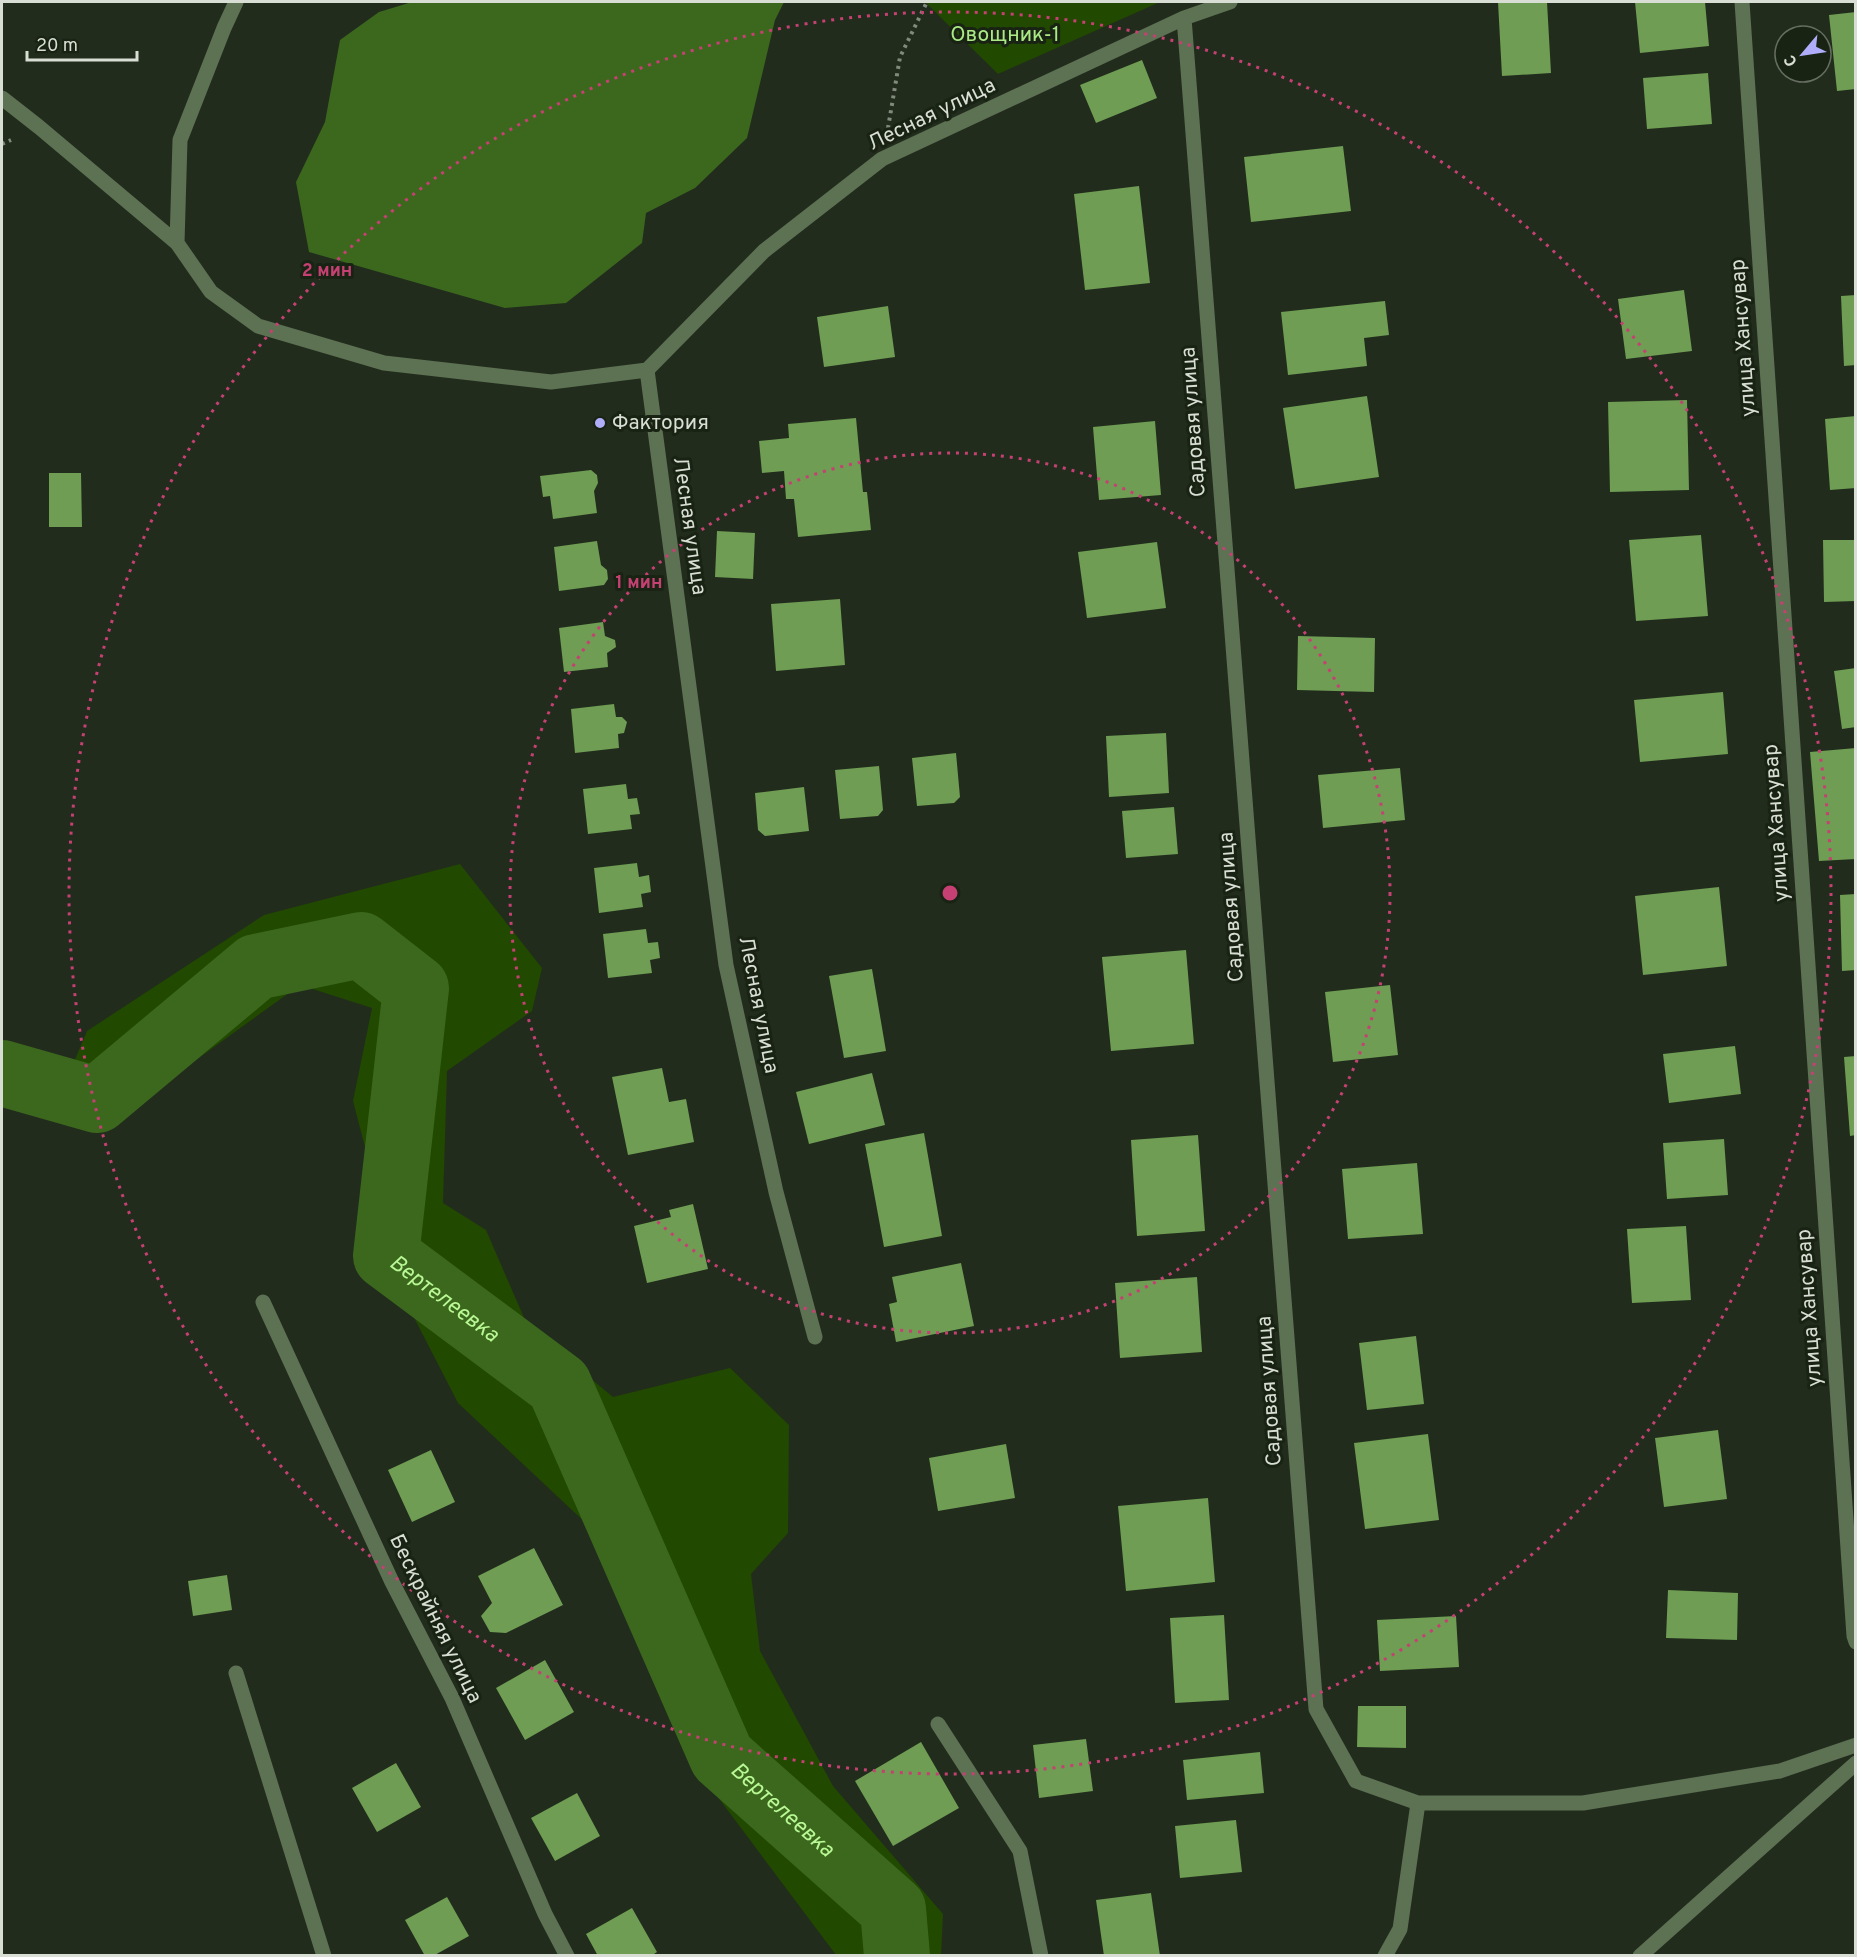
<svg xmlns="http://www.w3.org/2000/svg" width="1857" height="1957" viewBox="0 0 1857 1957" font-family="Overpass,sans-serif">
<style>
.green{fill:#214900}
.water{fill:#3c681e}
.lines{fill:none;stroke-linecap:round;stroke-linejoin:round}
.river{stroke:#3c681e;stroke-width:66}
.building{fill:#6e9d53}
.path{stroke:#828a7e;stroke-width:4;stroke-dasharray:3 4.5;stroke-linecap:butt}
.minor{stroke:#5d7153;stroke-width:15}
.ring{fill:none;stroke:#c64073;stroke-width:3;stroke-dasharray:3 6}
.poi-dot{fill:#b0aefa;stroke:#192313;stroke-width:2}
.labels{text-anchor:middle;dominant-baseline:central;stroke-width:6;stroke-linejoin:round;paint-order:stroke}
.park-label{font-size:21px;fill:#aae985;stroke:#192313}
.street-label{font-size:21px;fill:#d8ded4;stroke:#192313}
.poi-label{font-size:21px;fill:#d8ded4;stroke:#192313;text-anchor:start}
.water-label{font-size:22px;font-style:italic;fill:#b9f995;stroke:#192313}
.centre{fill:#c64073;stroke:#192313;stroke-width:3}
.ring-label{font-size:18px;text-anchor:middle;font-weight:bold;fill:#c64073;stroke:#192313;stroke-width:6;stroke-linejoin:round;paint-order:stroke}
</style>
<rect width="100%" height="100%" fill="#222c1d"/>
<!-- green -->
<path class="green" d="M925,2H1160L998,74Z
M460,864L542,968L532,1011L447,1071L443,1203L486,1230L528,1327L613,1397L730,1368L789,1425L788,1533L751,1574L760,1651L833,1786L943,1914L941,1955H836L711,1788L639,1573L458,1403L405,1300L353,1101L372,1008L300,985L189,1065L71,1069L87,1031L264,915Z"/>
<!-- water -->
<path class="water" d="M412,2H784L775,20L747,138L695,188L646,213L642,243L566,303L505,308L309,252L296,182L325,122L340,40L379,12Z"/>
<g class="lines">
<!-- river -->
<path class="river" id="s1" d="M2,1073L97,1100L256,967L361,945L416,988L386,1256L559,1385L722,1757L893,1909L897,1956"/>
</g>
<!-- building -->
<path class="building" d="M1498,2H1547L1551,73L1502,76Z
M1635,2H1705L1709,46L1640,53Z
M1856,12V89L1837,91L1829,15Z
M1142,60L1157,98L1096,123L1080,85Z
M1708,73L1712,124L1647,129L1643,78Z
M1343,146L1351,211L1251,222L1244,157Z
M1139,186L1150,283L1085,290L1074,194Z
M1684,290L1692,351L1626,359L1618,299Z
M1856,295V365L1844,366L1841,296Z
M1385,301L1389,335L1364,338L1367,366L1288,375L1281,312Z
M888,306L895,357L824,367L817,317Z
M1367,396L1379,477L1295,489L1283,408Z
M1687,400L1689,490L1610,492L1608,402Z
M1856,416V488L1830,490L1825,419Z
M856,418L863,492H867L871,530L798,537L794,499H786L784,471L762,473L759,441L789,438L788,424Z
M1155,421L1161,495L1099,500L1093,427Z
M591,470L597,475L598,483L594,491L597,513L553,519L550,496L543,497L540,476Z
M49,473H81L82,527H49Z
M717,531L755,533L753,579L715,577Z
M1701,535L1708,616L1636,621L1629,540Z
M1823,540H1856V601L1824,602Z
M597,541L601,565L607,570L608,579L604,585L559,591L554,547Z
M1157,542L1166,608L1087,618L1078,552Z
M840,599L845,665L776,671L771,604Z
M603,622L605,636L615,640L616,647L607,653L608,667L564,672L559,628Z
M1298,636L1375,638L1374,692L1297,690Z
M1856,668V727L1842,729L1834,671Z
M1723,692L1728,754L1640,762L1634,700Z
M614,704L616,717H622L627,722L624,733L618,734L619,748L575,753L571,709Z
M1166,733L1169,793L1109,797L1106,736Z
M1856,748V859L1819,861L1810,752Z
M956,753L960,797L954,803L917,806L912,758Z
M879,766L883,810L878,816L840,819L835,770Z
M1400,768L1405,820L1323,828L1318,775Z
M626,784L628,799L637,798L640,814L630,815L632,829L588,834L583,789Z
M804,787L809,831L765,836L758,830L755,793Z
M1174,807L1178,854L1126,858L1122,811Z
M637,863L639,877L649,875L651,892L641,894L643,907L599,913L594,868Z
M1719,887L1727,966L1643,975L1635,896Z
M1856,894V970L1842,971L1840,895Z
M646,929L648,943L658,942L660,958L650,960L652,973L608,978L603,934Z
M1186,950L1194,1044L1111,1051L1102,957Z
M872,969L886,1051L844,1058L829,976Z
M1390,985L1398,1055L1333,1062L1325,992Z
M1735,1046L1741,1094L1669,1103L1663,1054Z
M1856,1056V1135L1850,1136L1844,1057Z
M662,1068L669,1102L686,1099L694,1142L628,1155L612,1077Z
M872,1073L885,1125L809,1144L796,1092Z
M924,1133L942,1236L884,1247L865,1144Z
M1198,1135L1205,1231L1137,1236L1131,1140Z
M1724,1139L1728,1195L1667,1199L1663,1143Z
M1417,1163L1423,1234L1348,1239L1342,1169Z
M693,1204L708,1269L647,1283L634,1226L671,1217L669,1210Z
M1686,1226L1691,1300L1632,1303L1627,1229Z
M961,1263L974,1326L896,1342L889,1304L897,1302L892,1277Z
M1197,1277L1202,1352L1120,1358L1115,1283Z
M1416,1336L1424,1404L1367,1410L1359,1343Z
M1718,1430L1727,1499L1664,1507L1655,1438Z
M1428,1434L1439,1520L1365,1529L1354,1443Z
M1006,1444L1015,1498L938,1511L929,1458Z
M431,1450L455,1502L412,1522L388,1470Z
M1208,1498L1215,1582L1126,1591L1118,1506Z
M534,1548L563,1605L506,1633L490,1632L481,1616L492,1603L478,1576Z
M227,1575L232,1610L193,1616L188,1581Z
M1668,1590L1738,1593L1737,1640L1666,1638Z
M1224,1615L1229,1700L1175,1703L1170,1618Z
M1456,1616L1459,1667L1380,1671L1377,1620Z
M545,1660L574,1712L525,1740L496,1688Z
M1358,1706H1406V1748L1357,1747Z
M1086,1739L1093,1791L1039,1798L1033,1745Z
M921,1742L959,1808L893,1846L855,1781Z
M1260,1752L1264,1793L1187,1800L1183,1760Z
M396,1763L421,1807L377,1832L352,1788Z
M577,1793L600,1836L555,1861L531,1818Z
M1236,1820L1242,1872L1180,1878L1175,1826Z
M1151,1893L1160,1956H1104L1096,1900Z
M447,1897L469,1936L433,1956H425L405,1920Z
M632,1908L657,1952L651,1956H598L586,1934Z"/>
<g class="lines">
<!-- path -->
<path class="path" d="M888,128L900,57L927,2
M2,144L11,140"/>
<!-- minor -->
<path class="minor" d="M1742,2L1854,1636L1856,1642
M1184,18L1316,1709L1356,1781L1418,1803H1583L1780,1771L1856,1745
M2,98L39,127L177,243L211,292L258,326L384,363L551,382L647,370
M177,243L180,140L224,28L236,2
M263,1302L392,1582L452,1698L545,1914L567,1956
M815,1337L776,1192L726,965L647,370L764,251L882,159L1184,18L1230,2
M236,1673L324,1956
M938,1724L1020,1851L1041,1956
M1385,1956L1400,1929L1418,1803
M1640,1956L1856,1763"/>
</g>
<!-- distance rings -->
<g class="ring">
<circle cx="950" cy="893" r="440"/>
<circle cx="950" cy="893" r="881"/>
</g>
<!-- markers -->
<circle class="poi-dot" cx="600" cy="423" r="6"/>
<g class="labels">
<!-- park labels -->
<g class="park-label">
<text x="1005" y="35">Овощник-1</text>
</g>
<!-- street labels -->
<g class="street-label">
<text transform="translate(932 115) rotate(-26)">Лесная улица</text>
<text transform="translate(1744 338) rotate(-94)">улица Хансувар</text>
<text transform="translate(1194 422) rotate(-94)">Садовая улица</text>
<text transform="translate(689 526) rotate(82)">Лесная улица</text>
<text transform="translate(1777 823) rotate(-94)">улица Хансувар</text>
<text transform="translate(1232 907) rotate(-94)">Садовая улица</text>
<text transform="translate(758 1005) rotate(79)">Лесная улица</text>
<text transform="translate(1810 1308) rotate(-94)">улица Хансувар</text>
<text transform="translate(1270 1391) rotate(-94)">Садовая улица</text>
<text transform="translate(435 1619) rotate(64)">Бескрайняя улица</text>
</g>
<!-- poi labels -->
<g class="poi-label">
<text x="612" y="423">Фактория</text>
</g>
<!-- water labels -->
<g class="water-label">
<text stroke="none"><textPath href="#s1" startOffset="825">Вертелеевка</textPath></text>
<text stroke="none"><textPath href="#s1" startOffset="1455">Вертелеевка</textPath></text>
</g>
</g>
<circle cx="950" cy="893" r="9" class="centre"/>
<g class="ring-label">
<text x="327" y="276">2 мин</text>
<text x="639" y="588">1 мин</text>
</g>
<!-- border -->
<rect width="1857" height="1957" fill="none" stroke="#d8ded4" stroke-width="6"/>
<!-- north arrow -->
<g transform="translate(1803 54) rotate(241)"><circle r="28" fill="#192313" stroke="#656e60" stroke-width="1.5"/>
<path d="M0-4.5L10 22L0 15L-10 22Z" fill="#b0aefa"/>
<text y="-9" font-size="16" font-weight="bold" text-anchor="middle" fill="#d8ded4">С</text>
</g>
<!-- scale -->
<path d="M27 51v9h110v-9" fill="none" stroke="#d8ded4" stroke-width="3"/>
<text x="36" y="51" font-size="18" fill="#d8ded4" stroke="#192313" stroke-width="4.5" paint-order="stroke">20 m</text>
</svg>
